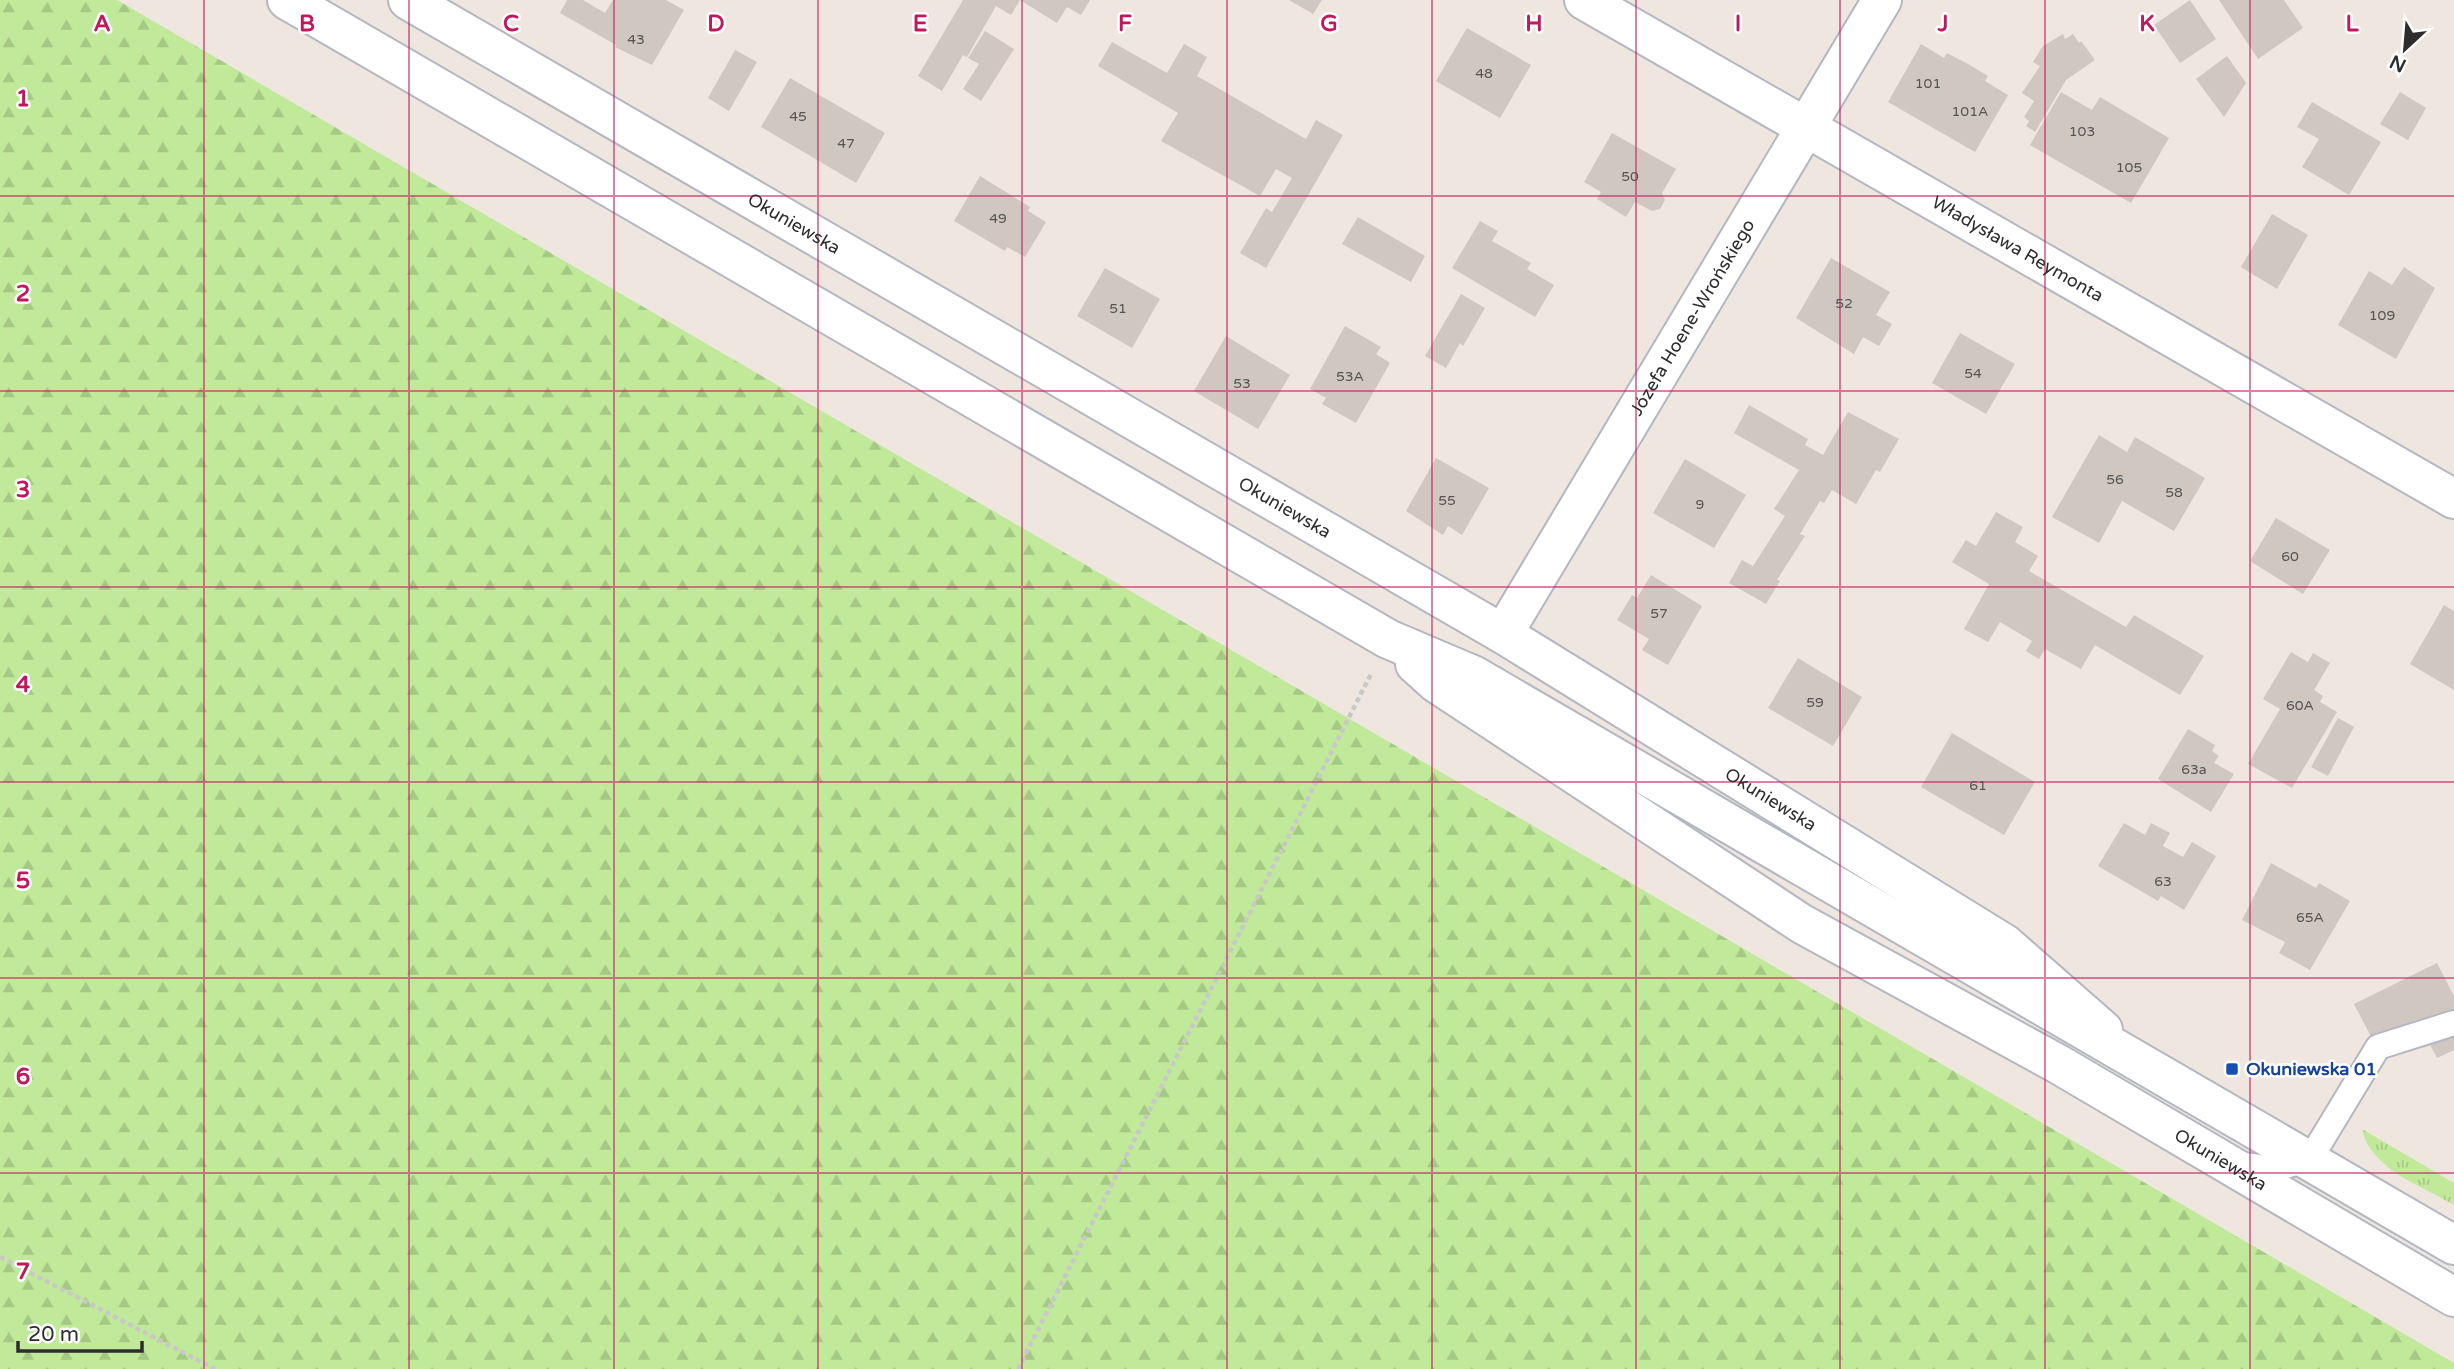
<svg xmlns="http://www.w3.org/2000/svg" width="2454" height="1369" viewBox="0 0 2454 1369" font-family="'Varela Round',sans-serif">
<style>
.grass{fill:url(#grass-tufts)}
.forest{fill:url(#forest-firs)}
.building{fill:#cfc7c0}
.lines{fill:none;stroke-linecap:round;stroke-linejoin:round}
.lane-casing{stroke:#b3b7c1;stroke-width:28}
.street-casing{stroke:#b3b7c1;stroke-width:42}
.secondary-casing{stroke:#b3b7c1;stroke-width:42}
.path{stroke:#c8c8c8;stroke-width:4.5;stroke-dasharray:5 3.5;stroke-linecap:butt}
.lane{stroke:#fff;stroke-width:24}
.street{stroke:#fff;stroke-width:38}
.secondary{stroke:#fff;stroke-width:38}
.grid{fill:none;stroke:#c2185b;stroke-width:2;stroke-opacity:0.55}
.transit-dot{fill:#1a4fb4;stroke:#fff;stroke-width:2.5}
.labels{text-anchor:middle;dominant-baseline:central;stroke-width:5;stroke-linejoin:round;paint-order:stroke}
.number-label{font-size:14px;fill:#565452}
.street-label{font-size:18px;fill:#2d2d2d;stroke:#fff}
.transit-label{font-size:18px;font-weight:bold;fill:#164399;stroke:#fff;text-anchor:start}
.grid-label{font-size:23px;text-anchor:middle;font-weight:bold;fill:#c2185b;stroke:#fff;stroke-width:5;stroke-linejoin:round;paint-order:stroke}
</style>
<defs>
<pattern id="grass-tufts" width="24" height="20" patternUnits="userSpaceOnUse" patternTransform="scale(1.75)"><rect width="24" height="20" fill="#c0e999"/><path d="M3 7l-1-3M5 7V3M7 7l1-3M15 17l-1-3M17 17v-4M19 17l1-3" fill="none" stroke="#a5c884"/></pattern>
<pattern id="forest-firs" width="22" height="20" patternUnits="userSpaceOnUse" patternTransform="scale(1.75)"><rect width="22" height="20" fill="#c0e999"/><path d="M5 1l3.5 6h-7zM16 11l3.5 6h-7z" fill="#a5c884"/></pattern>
</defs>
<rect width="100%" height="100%" fill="#efe6df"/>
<!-- grass -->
<path class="grass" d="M2362,1129L2454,1183V1205C2422,1186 2370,1169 2362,1129Z"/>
<!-- forest -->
<path class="forest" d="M0,0H117L2454,1363V1369H0Z"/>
<!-- building -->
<path class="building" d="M567,0H583L605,13L613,0H666L684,10L652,65L615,47L616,45L560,13Z
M963,0H1090L1081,15L1067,7L1057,23L1020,0L1011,15L996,6L967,57L963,55L942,91L918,76Z
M1289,0H1322L1313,14Z
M2190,0L2216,39L2180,63L2154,25Z
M2219,0H2284L2303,28L2258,59Z
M1467,28L1531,65L1500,118L1436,81Z
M985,31L1014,49L981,101L963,89L979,64L968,58Z
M2063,34L2065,39L2073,34L2079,43L2081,41L2095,60L2066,80L2035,132L2026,126L2029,121L2024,117L2034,101L2022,93L2040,66L2033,62L2043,46Z
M1112,42L1167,73L1184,44L1207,57L1197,76L1306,139L1316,120L1343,135L1266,268L1240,253L1266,208L1272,212L1292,178L1276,169L1260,196L1161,141L1178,113L1098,66Z
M1921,44L1944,58L1947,53L1968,64L1988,76L1985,81L2008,95L1975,152L1888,102Z
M735,50L757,62L729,111L708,98Z
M2227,56L2246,83L2224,117L2196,79Z
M790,78L885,133L856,183L761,127Z
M2061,92L2092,110L2100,97L2169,138L2131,203L2030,145Z
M2400,92L2426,108L2408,140L2380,124Z
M2312,102L2381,142L2349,195L2302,167L2319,139L2297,127Z
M1612,133L1676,169L1662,193L1665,200L1660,209L1652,211L1635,202L1626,217L1597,199L1601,192L1584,182Z
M980,176L1030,207L1028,211L1046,222L1025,257L1007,247L1005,251L954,221Z
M2272,214L2308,235L2277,289L2241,267Z
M1358,217L1425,256L1411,282L1342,244Z
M1480,221L1498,231L1492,241L1531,263L1527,269L1554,285L1535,317L1452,268Z
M1831,258L1890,292L1876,315L1892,324L1879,346L1863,337L1854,354L1796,318Z
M2404,267L2435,288L2396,359L2338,325L2369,271L2392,285Z
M1105,268L1160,299L1132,348L1077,316Z
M1461,294L1485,308L1463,346L1460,343L1446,368L1425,356Z
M1345,326L1381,347L1376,354L1390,363L1356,423L1322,404L1326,398L1310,389Z
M1960,333L2015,364L1986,414L1932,383Z
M1226,336L1290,375L1258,429L1194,391Z
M1749,405L1808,439L1805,445L1823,455L1848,412L1899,439L1880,472L1876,470L1856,504L1832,490L1824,503L1820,501L1800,534L1805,536L1777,580L1780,581L1766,604L1729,583L1742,560L1753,566L1785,516L1774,509L1799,470L1734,433Z
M2099,435L2127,452L2135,437L2205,478L2174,531L2122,501L2099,543L2052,517Z
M1436,458L1489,488L1462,535L1448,526L1443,535L1406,511Z
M1685,459L1746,495L1714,548L1653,513Z
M1996,512L2023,527L2015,542L2038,556L2029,571L2126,627L2134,615L2204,656L2180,695L2095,645L2081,669L2045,649L2039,659L2026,651L2032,641L2000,622L1988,642L1964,629L1989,584L1952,562L1966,540L1976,546Z
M2276,518L2330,550L2303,594L2250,561Z
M1651,575L1702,606L1668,665L1642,650L1649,639L1617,620L1632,595L1637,598Z
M2444,605L2454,611V690L2410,664Z
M2291,652L2308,662L2313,653L2330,663L2314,690L2323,696L2320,702L2337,712L2292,788L2248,764L2280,709L2263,699Z
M1798,658L1862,697L1833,746L1768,708Z
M2338,718L2354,727L2328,776L2311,767Z
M2188,729L2215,745L2212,751L2219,756L2214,763L2234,774L2211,812L2158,779Z
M1952,733L2035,782L2004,835L1921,787Z
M2124,823L2145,835L2151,823L2170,833L2163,846L2183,857L2192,842L2216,856L2184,910L2161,896L2158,901L2098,866Z
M2271,863L2316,888L2319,883L2350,901L2310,970L2279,953L2285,942L2242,920Z
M2437,963L2454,996V1050L2437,1058L2417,1020L2374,1042L2354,1004Z"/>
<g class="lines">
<defs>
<path id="lane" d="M2244,1165L2275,1169L2310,1159L2378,1047L2454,1023"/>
<g id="street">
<path id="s1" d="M408,0L1503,634L2005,944L2103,1030"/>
<path id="s2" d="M1584,0L2454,499"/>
<path id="s3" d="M1503,634L1882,0"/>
</g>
<g id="secondary">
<path d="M287,0L1388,639L1473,675L2454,1245"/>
<path id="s4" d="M1415,664L1436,683L1802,924L2058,1064L2454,1297"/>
</g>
</defs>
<!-- lane casing -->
<use href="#lane" class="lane-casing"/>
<!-- street casing -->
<use href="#street" class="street-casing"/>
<!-- secondary casing -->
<use href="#secondary" class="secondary-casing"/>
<!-- path -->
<path class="path" d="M0,1257L215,1369
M1018,1369L1371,674"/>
<!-- lane -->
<use href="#lane" class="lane"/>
<!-- street -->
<use href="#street" class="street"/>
<!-- secondary -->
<use href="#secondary" class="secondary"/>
</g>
<!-- grid -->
<path class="grid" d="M204,0V1369M409,0V1369M614,0V1369M818,0V1369M1022,0V1369M1227,0V1369M1432,0V1369M1636,0V1369M1840,0V1369M2045,0V1369M2250,0V1369M0,196H2454M0,391H2454M0,587H2454M0,782H2454M0,978H2454M0,1173H2454"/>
<!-- markers -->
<rect class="transit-dot" x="2225" y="1062" width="14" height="14" rx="3.5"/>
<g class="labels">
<!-- number labels -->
<g class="number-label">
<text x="636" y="39">43</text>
<text x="1484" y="73">48</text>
<text x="1928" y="83">101</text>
<text x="1970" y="111">101A</text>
<text x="798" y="116">45</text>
<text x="2082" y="131">103</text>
<text x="846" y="143">47</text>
<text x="2129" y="167">105</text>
<text x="1630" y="176">50</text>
<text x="998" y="218">49</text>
<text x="1844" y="303">52</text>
<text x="1118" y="308">51</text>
<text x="2382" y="315">109</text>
<text x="1973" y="373">54</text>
<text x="1350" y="376">53A</text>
<text x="1242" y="383">53</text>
<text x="2115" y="479">56</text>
<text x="2174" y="492">58</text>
<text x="1447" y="500">55</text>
<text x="1700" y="504">9</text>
<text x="2290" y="556">60</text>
<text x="1659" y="613">57</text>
<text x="1815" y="702">59</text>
<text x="2300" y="705">60A</text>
<text x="2194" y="769">63a</text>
<text x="1978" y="785">61</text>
<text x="2163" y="881">63</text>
<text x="2310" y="917">65A</text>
</g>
<!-- street labels -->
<g class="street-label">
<text stroke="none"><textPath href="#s1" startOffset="446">Okuniewska</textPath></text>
<text stroke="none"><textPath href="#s2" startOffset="500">Władysława Reymonta</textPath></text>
<text stroke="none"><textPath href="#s3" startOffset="369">Józefa Hoene-Wrońskiego</textPath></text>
<text stroke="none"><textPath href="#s1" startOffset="1013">Okuniewska</textPath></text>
<text stroke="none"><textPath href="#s1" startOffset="1580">Okuniewska</textPath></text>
<text stroke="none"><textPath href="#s4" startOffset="947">Okuniewska</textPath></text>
</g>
<!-- transit labels -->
<g class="transit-label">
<text x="2246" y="1069">Okuniewska 01</text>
</g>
</g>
<g class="grid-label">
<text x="102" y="31">A</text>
<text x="307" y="31">B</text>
<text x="511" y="31">C</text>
<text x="716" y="31">D</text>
<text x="920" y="31">E</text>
<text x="1125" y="31">F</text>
<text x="1329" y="31">G</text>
<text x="1534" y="31">H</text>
<text x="1738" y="31">I</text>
<text x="1943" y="31">J</text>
<text x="2147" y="31">K</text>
<text x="2352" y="31">L</text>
<text x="23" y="106">1</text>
<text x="23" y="301">2</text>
<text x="23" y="497">3</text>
<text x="23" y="692">4</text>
<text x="23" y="888">5</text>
<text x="23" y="1084">6</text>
<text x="23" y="1279">7</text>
</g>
<!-- north arrow -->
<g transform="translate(2405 49) rotate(206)" stroke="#ffffff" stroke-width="5" paint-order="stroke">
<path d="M0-5L12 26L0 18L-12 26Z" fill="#2d2d2d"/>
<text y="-10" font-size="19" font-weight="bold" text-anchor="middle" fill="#2d2d2d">N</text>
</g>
<!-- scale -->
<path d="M18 1341v10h124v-10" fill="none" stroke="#2d2d2d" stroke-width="3.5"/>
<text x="28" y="1341" font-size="21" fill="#2d2d2d" stroke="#ffffff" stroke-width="5" paint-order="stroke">20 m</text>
</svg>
